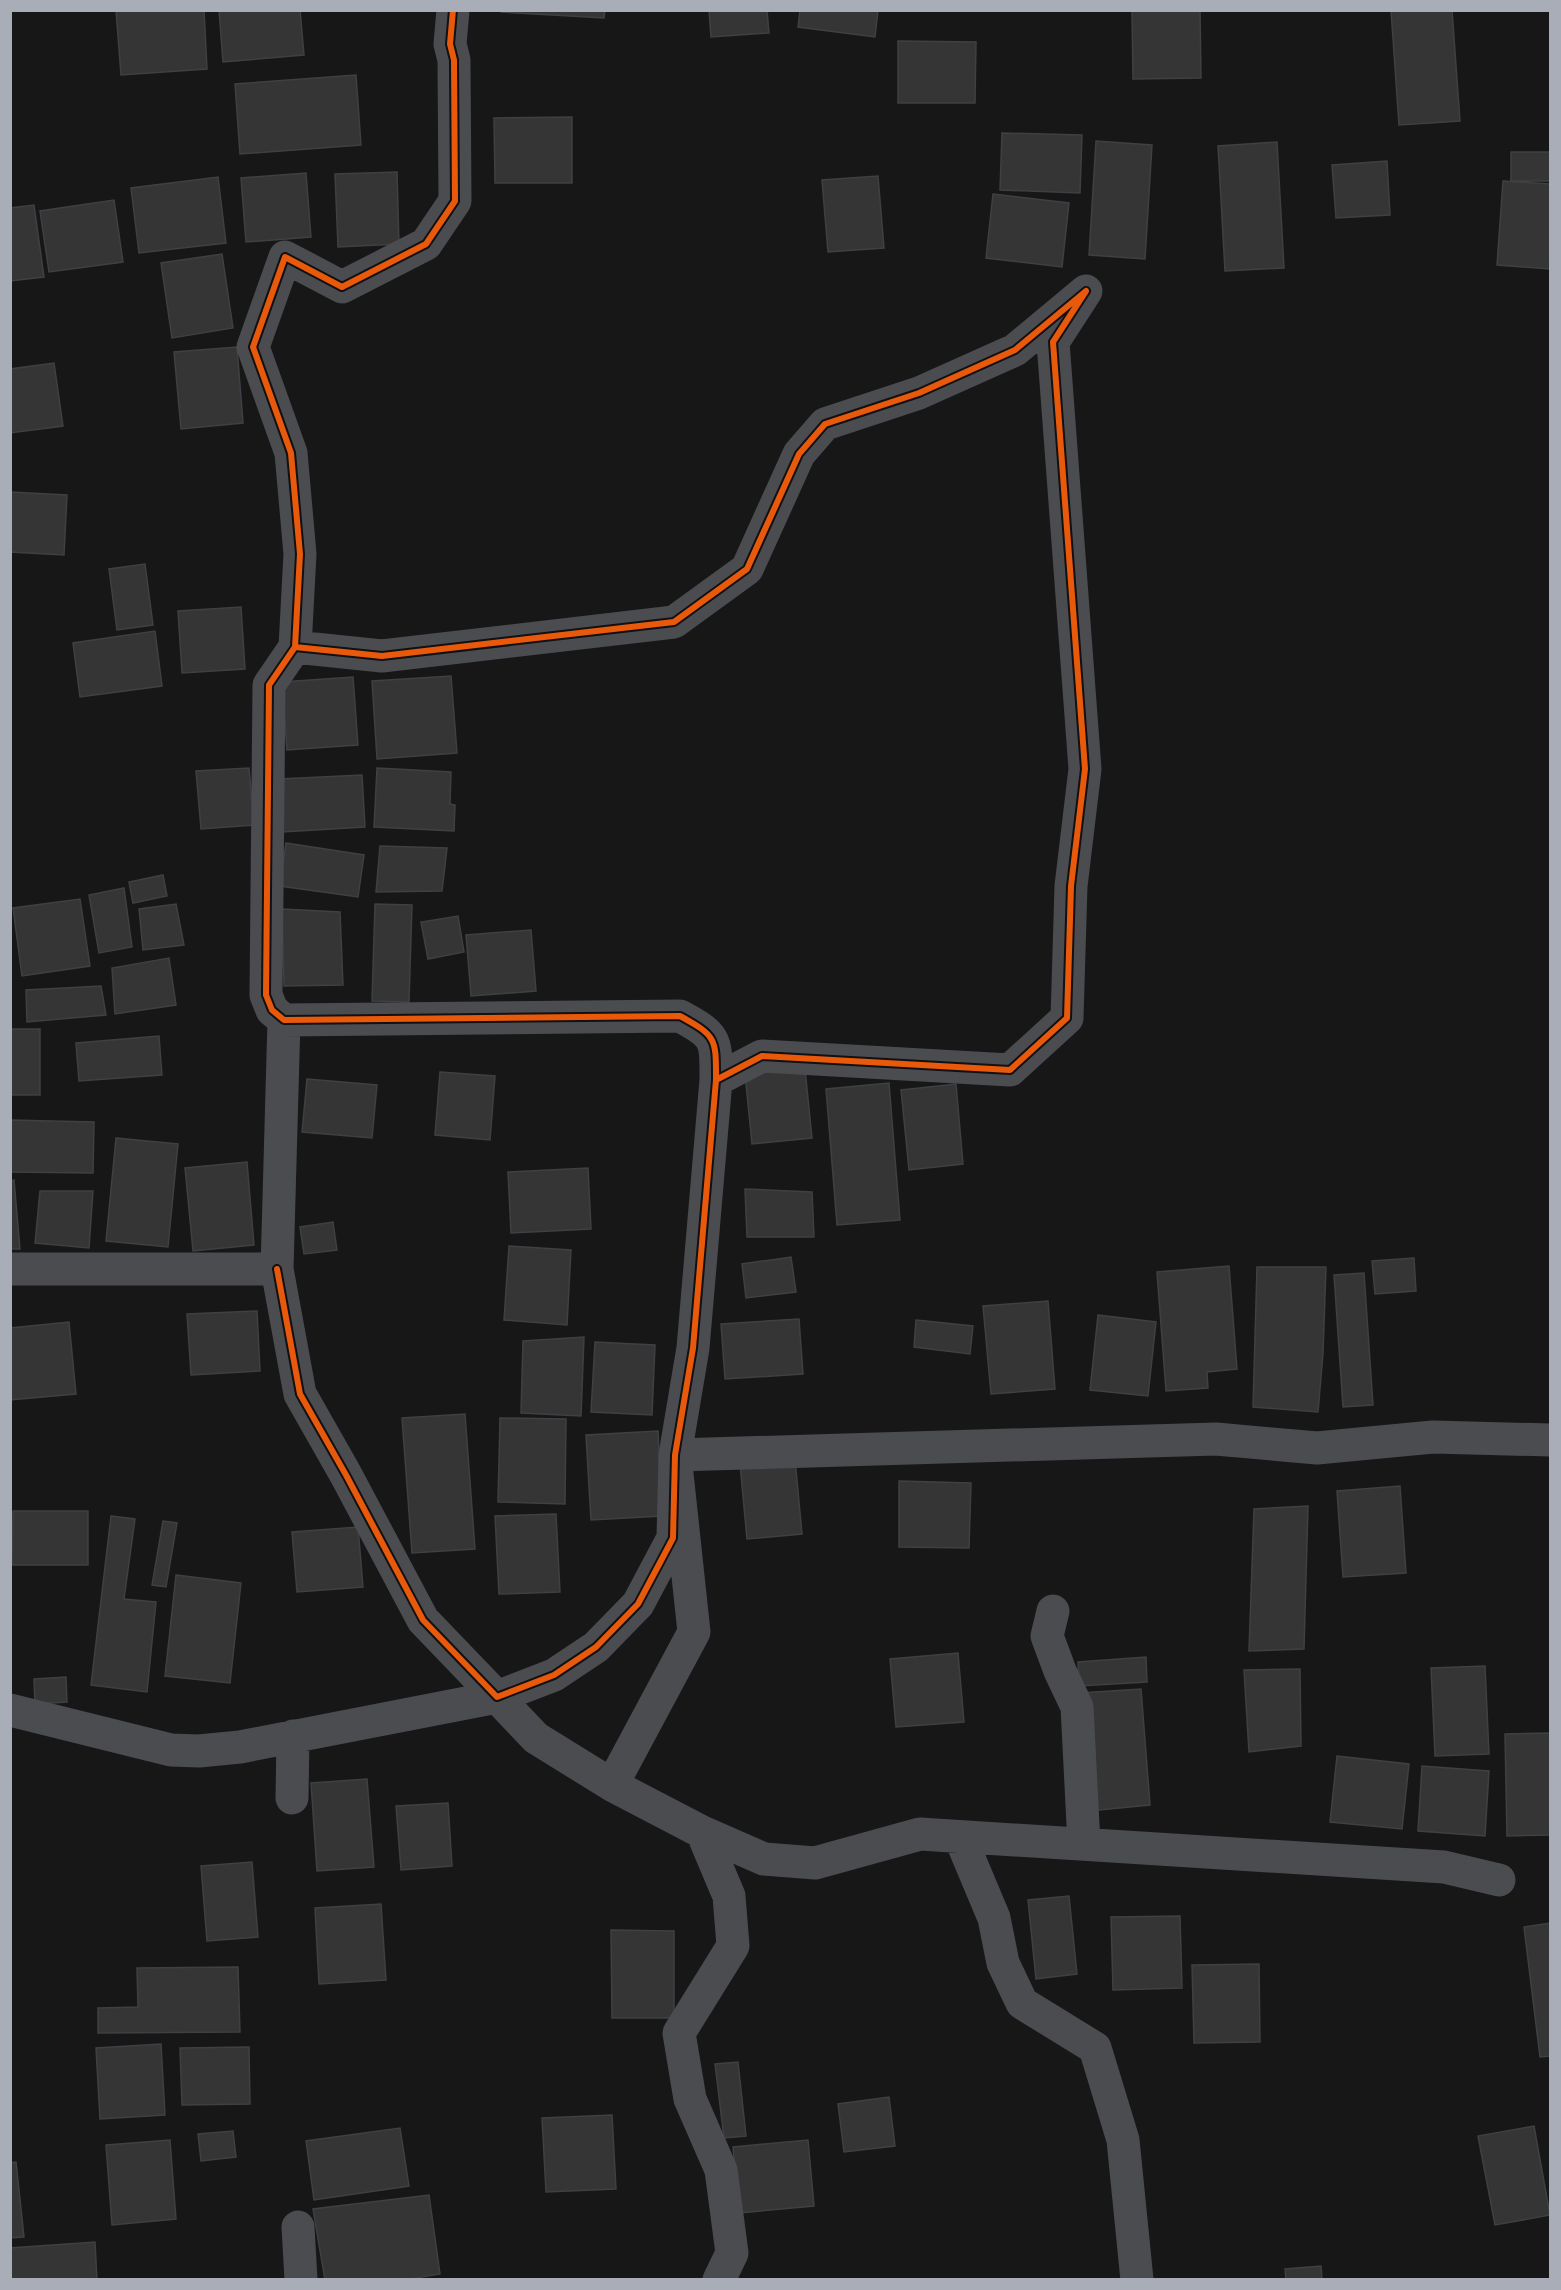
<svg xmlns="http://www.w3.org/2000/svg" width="1561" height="2290" viewBox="0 0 1561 2290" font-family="'PT Sans',sans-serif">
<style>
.building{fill:#353536;stroke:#3f4043;stroke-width:1.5}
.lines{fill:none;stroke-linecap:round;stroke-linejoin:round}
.minor{stroke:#4b4c50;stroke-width:33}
.cycleway-casing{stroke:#111113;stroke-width:10}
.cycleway{stroke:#e8590c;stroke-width:6}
</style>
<rect width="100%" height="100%" fill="#171717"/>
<!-- building -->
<path class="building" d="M116,10H204L207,69L121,75Z
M219,10H300L304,55L223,62Z
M501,10H605L604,18L501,12Z
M709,10H767L769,33L711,37Z
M800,10H878L875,37L798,27Z
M1132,10H1200L1201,78L1133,79Z
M1391,10H1452L1460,121L1399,125Z
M898,41L976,42L975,103H898Z
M356,75L361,145L240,154L235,84Z
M572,117V183H495L494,118Z
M1002,133L1082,135L1080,193L1000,190Z
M1096,141L1152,145L1145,259L1089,255Z
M1277,142L1284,268L1225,271L1218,146Z
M1511,152H1550V181H1511Z
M1387,161L1390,215L1336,218L1332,165Z
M397,172L399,244L338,247L335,174Z
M306,173L311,237L246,242L241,178Z
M878,176L884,248L828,252L822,180Z
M218,177L226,243L139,253L131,188Z
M1503,181L1550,184V269L1497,265Z
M993,194L1069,203L1062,267L986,258Z
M114,200L123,262L49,272L40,211Z
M34,205L44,277L10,281V208Z
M222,254L233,328L172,338L161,263Z
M237,347L243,423L181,429L174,352Z
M54,363L63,426L10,433V369Z
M10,492L67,495L64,555L10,552Z
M145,564L153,625L117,630L109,569Z
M241,607L245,669L182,673L178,611Z
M155,631L162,686L80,697L73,643Z
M451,676L457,753L377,759L372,681Z
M353,677L358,745L287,750L282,682Z
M249,768L254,825L201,829L196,771Z
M377,768L451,772L450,804L455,805L454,831L374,827Z
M362,775L365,827L282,832L279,779Z
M286,843L364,855L358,897L280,886Z
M380,846L447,848L442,891L376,892Z
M163,875L167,896L133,903L129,882Z
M124,888L132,947L99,953L89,895Z
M80,899L90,966L22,976L13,908Z
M176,904L184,945L143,950L139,909Z
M375,904L412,905L409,1002L372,1001Z
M282,909L340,912L343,985L284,986Z
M458,916L464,952L428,959L421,922Z
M531,930L536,991L471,996L466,935Z
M169,958L176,1005L115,1014L112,968Z
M101,986L106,1015L27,1022L26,990Z
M10,1029H40V1095H10Z
M159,1036L162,1075L79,1081L76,1043Z
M805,1069L812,1138L752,1144L745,1074Z
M440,1072L495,1076L490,1140L435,1135Z
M307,1079L377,1085L372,1138L302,1132Z
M889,1083L900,1220L837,1225L826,1089Z
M956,1084L963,1164L909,1170L901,1090Z
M10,1120L94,1122L93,1173L10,1172Z
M116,1138L178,1144L168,1247L106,1241Z
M247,1162L254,1245L193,1251L185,1168Z
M588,1168L591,1229L511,1233L508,1172Z
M14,1180L20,1249H10V1181Z
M745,1189L812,1192L814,1237H747Z
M40,1191H93L89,1248L35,1243Z
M333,1222L337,1250L304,1254L300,1227Z
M509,1246L571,1250L567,1325L504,1320Z
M791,1257L796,1292L746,1298L742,1264Z
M1414,1258L1416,1291L1375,1294L1372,1261Z
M1229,1266L1237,1369L1207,1372L1208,1388L1166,1391L1157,1272Z
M1257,1267H1326L1323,1353L1318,1412L1253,1407Z
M1364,1273L1373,1405L1343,1407L1334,1275Z
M1048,1301L1055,1389L991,1394L983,1306Z
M257,1311L260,1371L191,1375L187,1314Z
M1098,1315L1156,1322L1148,1396L1090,1390Z
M799,1319L803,1374L725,1379L721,1324Z
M916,1320L973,1326L970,1354L914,1347Z
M69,1322L76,1394L10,1400V1328Z
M584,1337L581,1416L521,1413L523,1341Z
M595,1342L655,1345L652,1415L591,1412Z
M465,1414L475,1549L412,1553L402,1418Z
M500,1418L566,1419L565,1504L498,1502Z
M658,1431L662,1516L591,1520L586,1435Z
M795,1459L802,1534L747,1539L740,1464Z
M899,1481L971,1483L969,1548L899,1547Z
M1400,1486L1406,1573L1343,1577L1337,1491Z
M1308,1506L1304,1649L1249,1651L1254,1509Z
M13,1511H88V1565H12Z
M556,1514L560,1592L499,1594L495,1516Z
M111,1516L135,1519L124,1599L156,1602L147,1692L91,1685Z
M163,1521L177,1523L166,1587L152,1585Z
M358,1527L363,1587L297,1592L292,1532Z
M176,1575L241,1583L230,1683L165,1676Z
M958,1653L964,1722L896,1727L890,1659Z
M1146,1657L1147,1682L1079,1686L1078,1662Z
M1485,1666L1489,1754L1435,1756L1431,1668Z
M1300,1669L1301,1746L1249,1752L1244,1670Z
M66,1677L67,1702L35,1704L34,1679Z
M1141,1689L1150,1805L1089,1811L1080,1693Z
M1550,1733V1835L1507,1836L1505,1734Z
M1337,1756L1409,1764L1402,1829L1330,1822Z
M1422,1766L1489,1771L1485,1836L1418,1831Z
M367,1779L374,1867L317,1871L311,1783Z
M448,1803L452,1866L401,1870L396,1806Z
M252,1862L258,1937L207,1941L201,1866Z
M1069,1896L1077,1974L1036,1979L1028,1900Z
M381,1904L386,1980L319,1984L315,1908Z
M1180,1916L1182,1988L1113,1990L1111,1917Z
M1550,1923V2056L1540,2057L1524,1927Z
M611,1930L674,1931V2018H612Z
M1259,1964L1260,2042L1194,2043L1192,1965Z
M238,1967L240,2032L98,2033V2008L138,2007L137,1968Z
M161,2044L165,2115L100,2119L96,2048Z
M249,2047L250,2104L182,2105L180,2048Z
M738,2062L746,2136L724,2138L715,2064Z
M889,2097L895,2146L844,2152L838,2104Z
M612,2115L616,2189L546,2192L542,2118Z
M1534,2126L1550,2215L1495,2225L1478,2136Z
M400,2128L409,2186L314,2200L306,2141Z
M233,2131L236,2157L201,2161L198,2134Z
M170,2140L176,2219L112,2225L106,2145Z
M808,2140L814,2206L739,2213L733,2147Z
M16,2162L24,2237L10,2238V2163Z
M429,2195L440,2274L404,2280H325L313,2209Z
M95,2242L97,2280H10V2248Z
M1321,2266L1322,2280H1286L1285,2269Z"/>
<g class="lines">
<!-- minor -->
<path class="minor" d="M295,647L382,656L674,622L747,569L799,454L825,424L919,393L1015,350L1086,291L1053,342L1085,769L1071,886L1067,1018L1010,1070L762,1056L716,1080
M10,1269H277L284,1020
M277,1269L300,1394L346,1475L423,1620L497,1697L554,1675L596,1647L638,1604L673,1538L675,1455L693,1348L716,1080C716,1039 717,1036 680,1016L284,1020L272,1010L266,995L269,685L295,647L300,554L291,453L253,347L285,257L342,287L426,244L455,201L454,60L450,44L453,10
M1053,1611L1047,1636L1060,1671L1077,1707L1084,1844
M10,1710L171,1750L199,1751L240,1747L497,1697L536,1738L612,1785L702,1832L764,1859L815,1863L920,1834L1444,1867L1499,1880
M612,1785L694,1632L675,1455L1216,1439L1317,1448L1433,1437L1550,1440
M292,1798L293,1736
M702,1832L729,1896L733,1946L679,2033L690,2099L721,2170L732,2253L719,2280
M960,1837L994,1918L1003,1963L1022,2003L1095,2048L1123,2140L1137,2280
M298,2227L301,2280"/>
<defs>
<path id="cycleway" d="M295,647L382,656L674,622L747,569L799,454L825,424L919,393L1015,350L1086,291L1053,342L1085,769L1071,886L1067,1018L1010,1070L762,1056L716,1080
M277,1269L300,1394L346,1475L423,1620L497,1697L554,1675L596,1647L638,1604L673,1538L675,1455L693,1348L716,1080C716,1039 717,1036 680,1016L284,1020L272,1010L266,995L269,685L295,647L300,554L291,453L253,347L285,257L342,287L426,244L455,201L454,60L450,44L453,10"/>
</defs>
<!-- cycleway casing -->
<use href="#cycleway" class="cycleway-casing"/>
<!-- cycleway -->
<use href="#cycleway" class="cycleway"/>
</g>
<!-- border -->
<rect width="1561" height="2290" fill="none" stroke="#a8adb8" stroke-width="24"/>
</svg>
